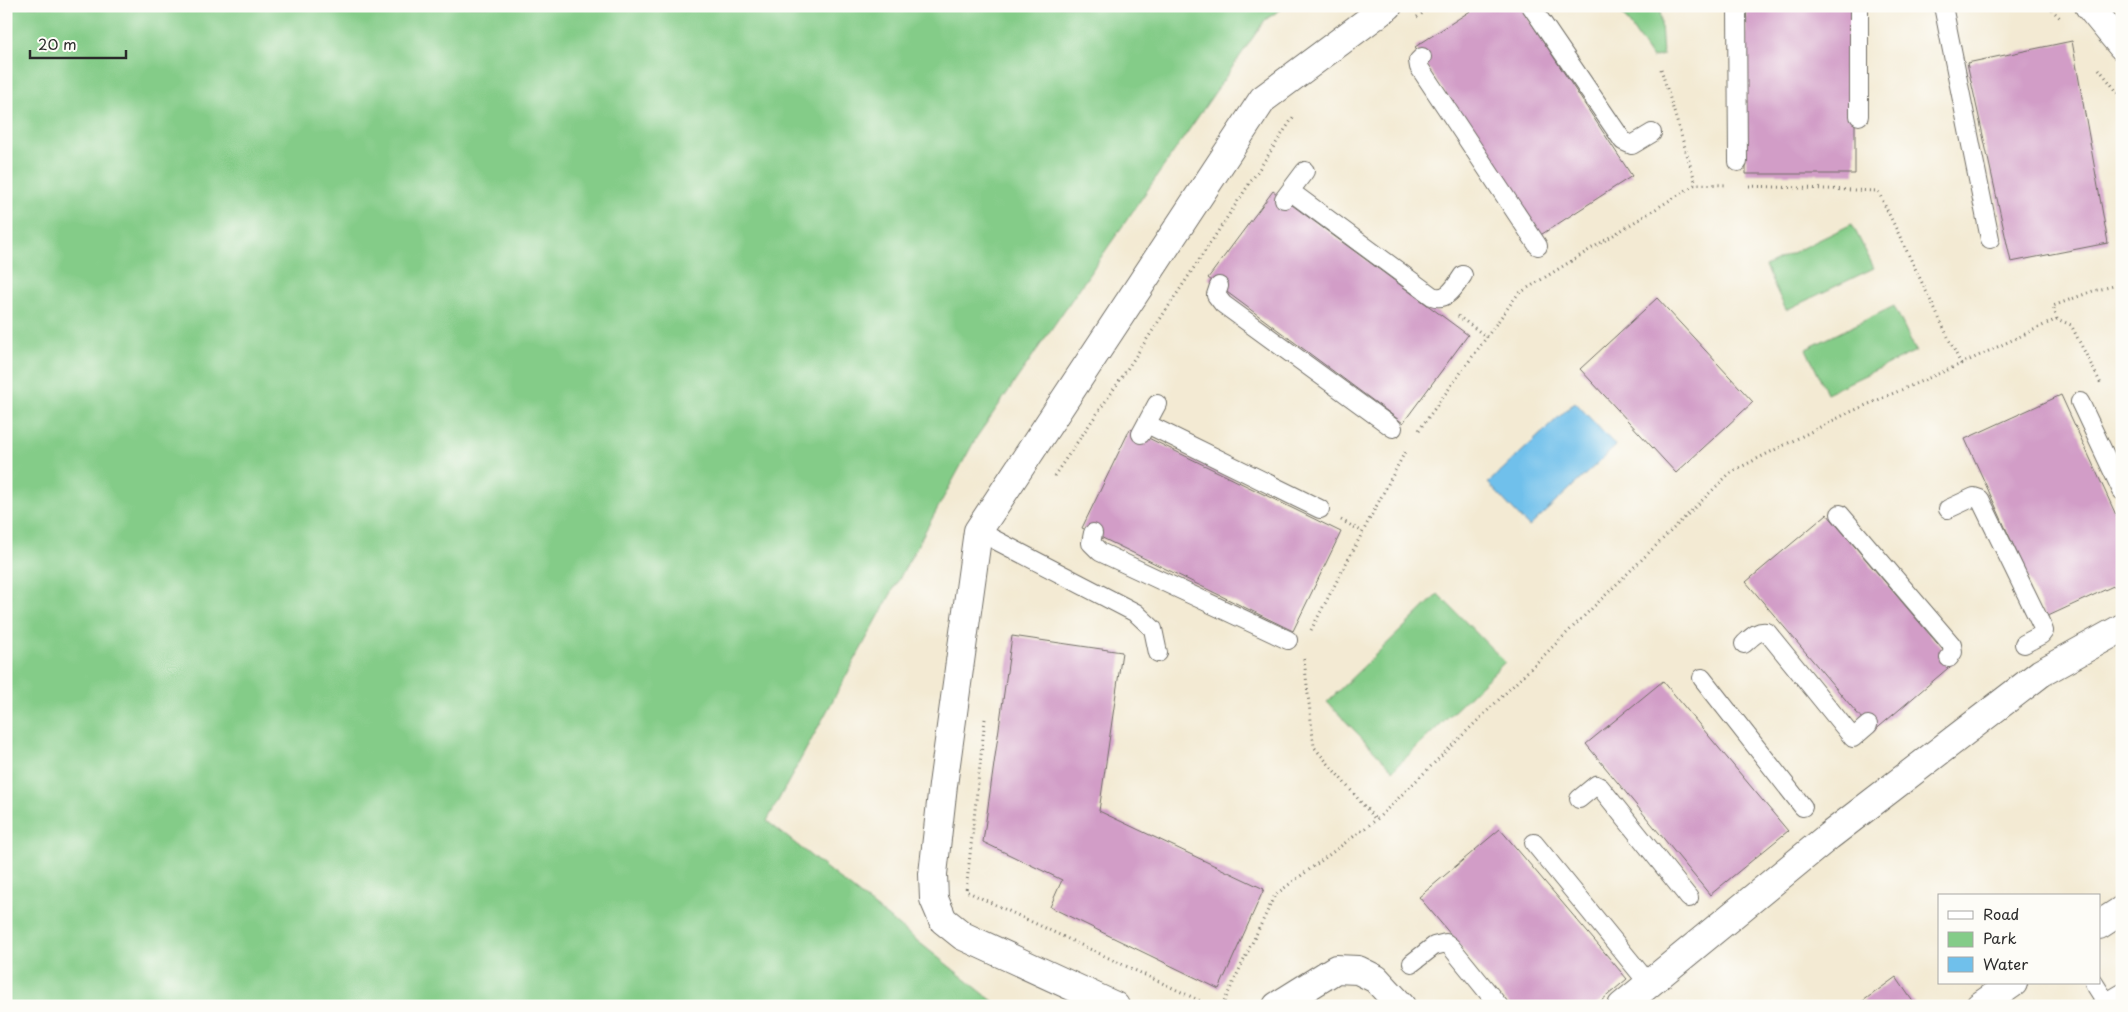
<svg xmlns="http://www.w3.org/2000/svg" width="2128" height="1012" viewBox="0 0 2128 1012" font-family="'Playpen Sans',sans-serif">
<style>
.green{fill:#84cc88;stroke:#587c5a}
.water{fill:#70c0eb;stroke:#4e768b}
.building{fill:#d29dc7}
.lines{fill:none;stroke-linecap:round;stroke-linejoin:round}
.lane-casing{stroke:#716e66;stroke-width:20}
.street-casing{stroke:#716e66;stroke-width:30}
.path{stroke:#716e66;stroke-width:3;stroke-dasharray:1 4;stroke-linecap:butt}
.lane{stroke:#fff;stroke-width:18}
.street{stroke:#fff;stroke-width:28}
</style>
<rect width="100%" height="100%" fill="#fdfcf7"/>
<filter id="ink" filterUnits="userSpaceOnUse"><feTurbulence type="fractalNoise" baseFrequency=".02" numOctaves="2"/><feDisplacementMap in="SourceGraphic" scale="10" xChannelSelector="R" yChannelSelector="G"/><feConvolveMatrix kernelMatrix="1 2 1 2 8 2 1 2 1" color-interpolation-filters="sRGB"/></filter>
<filter id="wash" filterUnits="userSpaceOnUse"><feTurbulence type="fractalNoise" baseFrequency=".0096" numOctaves="4" result="noise"/><feDisplacementMap in="SourceGraphic" scale="20" xChannelSelector="R" yChannelSelector="G"/><feGaussianBlur stdDeviation="1.12" result="paint"/><feColorMatrix in="noise" values="0 0 0 0 0 0 0 0 0 0 0 0 0 0 0 0 0 1.4 0 .05"/><feComposite in="paint" operator="in"/></filter>
<g filter="url(#wash)">
<rect width="100%" height="100%" fill="#f3ead3"/>
<!-- green -->
<path class="green" d="M6,6H1286L1265,20L976,438L767,821L999,1006H6Z
M1617,6H1660L1663,55L1652,58Z
M1852,224L1874,268L1786,310L1765,266Z
M1894,306L1916,351L1827,393L1806,349Z
M1438,594L1505,662L1393,770L1327,702Z"/>
<!-- water -->
<path class="water" d="M1575,402L1616,446L1529,527L1488,483Z"/>
<g id="blocks">
<!-- building -->
<path class="building" d="M1478,6H1520L1632,176L1539,236L1415,47Z
M1746,6H1855V174H1746Z
M2072,41L2108,243L2011,262L1967,63Z
M1273,191L1468,335L1403,423L1208,278Z
M1657,298L1753,402L1676,473L1580,369Z
M2061,395L2122,528V582L2046,617L1965,439Z
M1130,429L1341,532L1293,631L1082,528Z
M1827,514L1954,663L1873,732L1746,582Z
M1012,636L1122,652L1099,811L1264,889L1219,989L1050,907L1062,880L983,842Z
M1663,681L1788,831L1710,895L1586,744Z
M1500,829L1627,979L1595,1006H1511L1419,897Z
M1896,977L1916,1006H1856Z"/>
</g>
</g>
<g filter="url(#ink)">
<use href="#blocks" fill-opacity="0" stroke="#716e66" stroke-width="1"/>
<g class="lines">
<defs>
<path id="lane" d="M1531,6L1623,141L1632,145L1652,133
M1737,6L1738,162
M1859,6V116
M1943,6L1990,239
M1422,57L1418,61L1419,67L1538,246
M1290,191L1432,296C1448,302 1455,286 1463,275
M1284,199L1305,171
M1219,286L1216,295L1223,304L1393,428
M2080,402L2122,491
M1147,424L1320,509
M1141,434L1157,404
M1948,509L1974,497L1980,499L2042,626L2044,631L2041,635L2024,644
M1840,514L1952,645L1953,652L1949,658
M978,531L1136,613L1153,629L1158,653
M1093,533L1091,543L1100,552L1288,640
M1744,644C1751,638 1757,630 1767,632L1853,738L1868,725
M1702,678L1803,807
M1579,799L1596,785L1600,787L1689,898
M1534,843L1649,984
M1412,963L1434,946L1446,943L1451,947L1499,1006
M2094,983L2106,1002
M2100,1006L2122,993"/>
<path id="street" d="M2089,6L2122,46
M2099,925L2122,910
M1115,1006L963,936L943,920L934,899L933,874L943,785L978,531L1263,99L1388,6
M1277,1006L1336,969L1358,970L1376,979L1401,1006
M1622,1006L1829,836L2041,673L2122,628
M1980,1006L2013,983"/>
</defs>
<!-- lane casing -->
<use href="#lane" class="lane-casing"/>
<!-- street casing -->
<use href="#street" class="street-casing"/>
<!-- path -->
<path class="path" d="M2048,6L2060,18
M1417,17L1433,6
M1661,69L1696,184
M2099,69L2122,98
M1749,186L1878,191L1961,364
M1458,316L1487,337
M2057,319L2053,306L2093,291L2122,284
M1419,430L1518,294L1696,184L1728,185
M1054,476L1118,383L1294,116
M1341,520L1363,532
M1311,630L1406,450
M1304,659L1314,747L1376,820
M985,719L966,891L1211,1006
M1222,1006L1275,895L1376,820L1731,472L1848,413L1961,364L2057,319L2071,325L2102,386"/>
<!-- lane -->
<use href="#lane" class="lane"/>
<!-- street -->
<use href="#street" class="street"/>
</g>
</g>
<!-- margin -->
<rect width="2128" height="1012" fill="none" stroke="#fdfcf7" stroke-width="25"/>
<!-- legend -->
<rect x="1938" y="894" width="162" height="90" fill="#fdfcf7" stroke="#a9a8a5"/>
<rect x="1948" y="911" width="25" height="8" fill="#ffffff" stroke="#a9a8a5"/>
<text x="1983" y="920" font-size="15" fill="#2b2b2b">Road</text>
<rect x="1948" y="932" width="25" height="15" fill="#84cc88" stroke="#a9a8a5"/>
<text x="1983" y="944" font-size="15" fill="#2b2b2b">Park</text>
<rect x="1948" y="957" width="25" height="15" fill="#70c0eb" stroke="#a9a8a5"/>
<text x="1983" y="970" font-size="15" fill="#2b2b2b">Water</text>
<!-- scale -->
<path d="M30 50v8h96v-8" fill="none" stroke="#2b2b2b" stroke-width="2.5"/>
<text x="38" y="50" font-size="15" fill="#2b2b2b" stroke="#fdfcf7" stroke-width="4" paint-order="stroke">20 m</text>
</svg>
